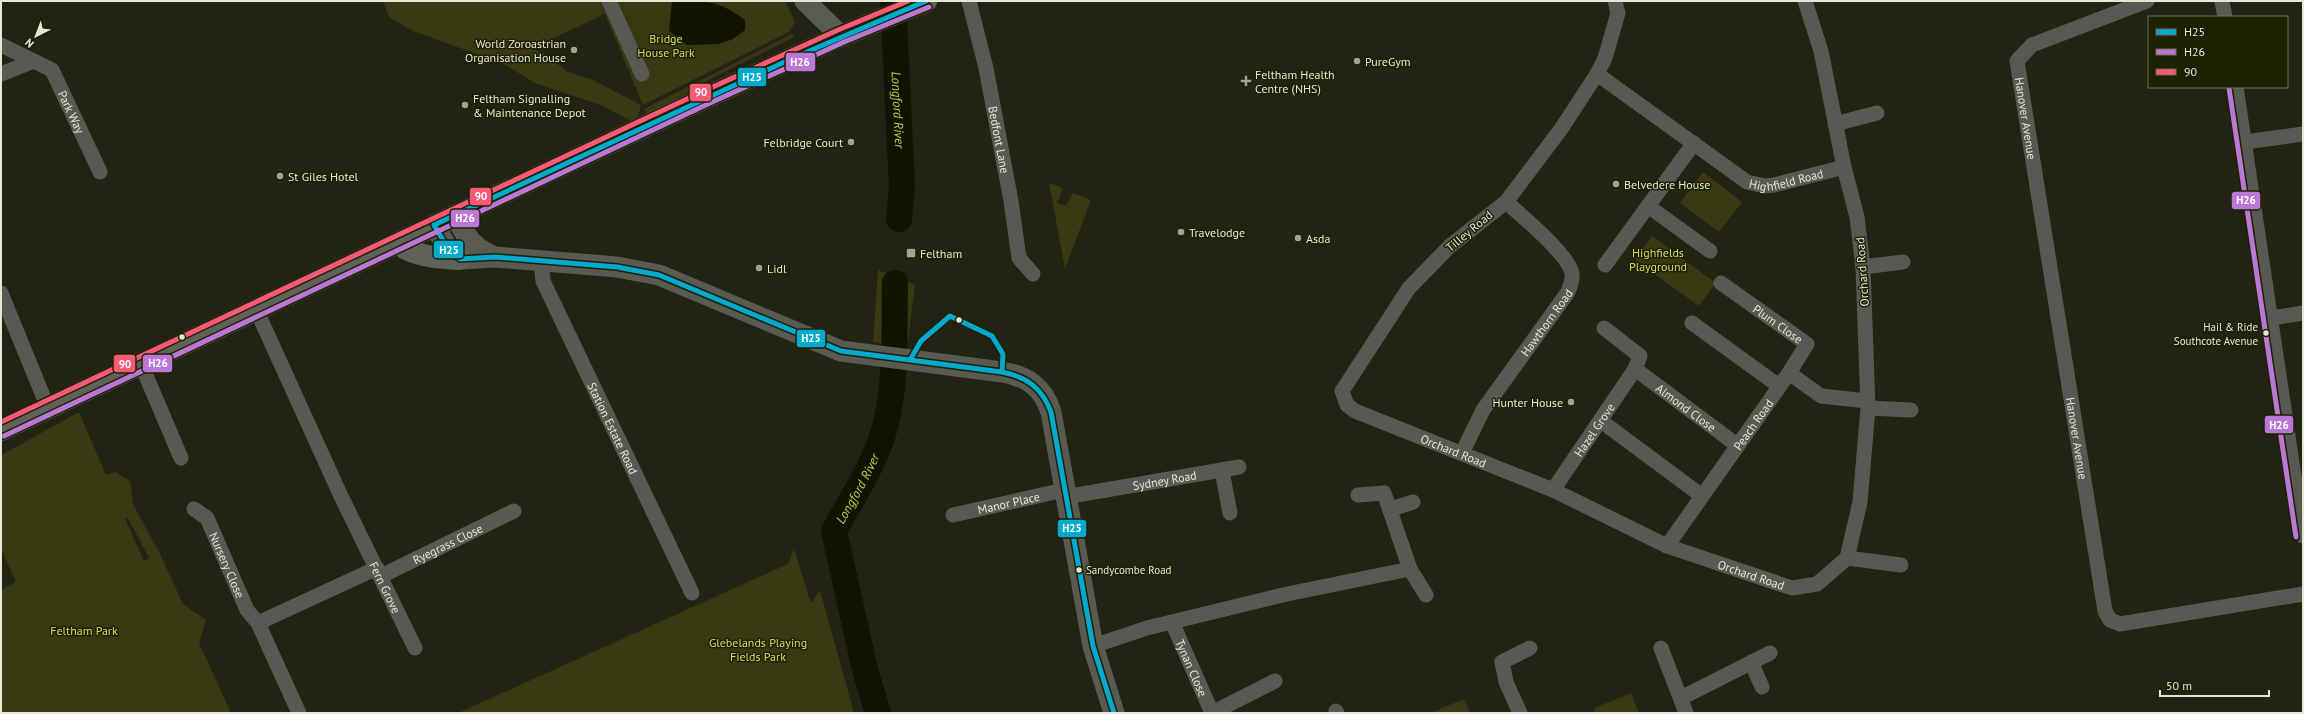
<svg xmlns="http://www.w3.org/2000/svg" width="2304" height="714" viewBox="0 0 2304 714" font-family="'PT Sans',sans-serif">
<style>
.green{fill:#363912;fill-rule:evenodd}
.water{fill:#121402}
.lines{fill:none;stroke-linecap:round;stroke-linejoin:round}
.river{stroke:#121402;stroke-width:26}
.street{stroke:#585953;stroke-width:15}
.secondary{stroke:#595a52;stroke-width:21}
.primary{stroke:#606259;stroke-width:22}
.bus-1-casing{stroke:#1e2103;stroke-width:8}
.bus-2-casing{stroke:#1e2103;stroke-width:8}
.bus-3-casing{stroke:#1e2103;stroke-width:8}
.bus-1{stroke:#00a9ce;stroke-width:5}
.bus-2{stroke:#ba77d6;stroke-width:5}
.bus-3{stroke:#f75a77;stroke-width:5}
.poi-dot{fill:#a1a392;stroke:#1e2103;stroke-width:1.5}
.bus-dot{fill:#e5e8d6;stroke:#1e2103;stroke-width:1.5}
.labels{text-anchor:middle;dominant-baseline:central;stroke-width:3;stroke-linejoin:round;paint-order:stroke}
.bus-label{font-size:11px;fill:#e5e8d6;stroke:#1e2103;text-anchor:end}
.park-label{font-size:12px;fill:#d1dd60;stroke:#1e2103}
.poi-label{font-size:12px;fill:#e5e8d6;stroke:#1e2103;text-anchor:start}
.street-label{font-size:12px;fill:#e5e8d6;stroke:#1e2103}
.water-label{font-size:13px;font-style:italic;fill:#bec94b;stroke:#1e2103}
.line-badge{stroke:#1e2103;stroke-width:1.5}
.badge-label{font-size:11px;text-anchor:middle;font-weight:bold;fill:#fff}
</style>
<rect width="100%" height="100%" fill="#222313"/>
<!-- green -->
<path class="green" d="M383,1H783L787,4L795,22L789,32L643,105L605,14L532,48L545,54L568,72L593,80L641,105L638,116L631,121L601,105L535,83L504,64L413,31L389,17Z
M792,34L794,37L718,75L647,116L644,109Z
M1703,172L1742,202L1719,232L1680,203Z
M1049,183L1063,188L1057,203L1066,206L1073,193L1091,200L1065,269Z
M1652,236L1716,283L1699,306L1635,260Z
M878,270L915,285L908,341L898,346L873,342Z
M79,412L106,475L115,472L130,481L133,504L161,556L183,604L206,620L199,643L231,713H1V590L16,582L1,549V455ZM128,518L149,558L144,561L125,519Z
M794,549L811,603L820,590L854,713H458L788,564Z
M1631,693L1639,713H1596L1594,708Z
M1464,699L1470,713H1430Z"/>
<!-- water -->
<path class="water" d="M672,1C705,1 719,0 745,20V30L733,39L719,44L687,45L669,31Z"/>
<g class="lines">
<!-- river -->
<g class="river">
<path id="s1" d="M893,1L902,187L899,219"/>
<path id="s2" d="M878,713L865,670L834,531C852,498 875,464 885,427C897,380 894,331 895,283"/>
</g>
<!-- street -->
<g class="street">
<path d="M609,1L642,74"/>
<path id="s3" d="M969,1L986,68L1011,201L1019,258L1033,274"/>
<path id="s4" d="M1615,1L1618,13L1605,58L1597,74L1561,129L1506,202L1450,246L1409,288L1342,391L1347,405L1355,411L1553,490L1667,546L1792,588L1817,584L1847,558L1860,502L1868,408L1863,267L1857,217L1844,167"/>
<path id="s5" d="M2147,1L2032,45L2017,61L2105,611L2110,620L2120,624L2303,594"/>
<path d="M2222,1L2225,17"/>
<path id="s6" d="M1,45L52,70L100,172"/>
<path d="M1,74L34,61"/>
<path id="s7" d="M1597,74L1747,182L1765,186L1774,185L1844,167L1821,51L1805,1"/>
<path d="M2236,87L2303,536"/>
<path d="M1835,124L1877,113"/>
<path d="M2245,142L2303,134"/>
<path d="M1648,206L1710,251"/>
<path id="s8" d="M541,261L543,281L692,593"/>
<path d="M1605,265L1694,143"/>
<path d="M1863,267L1903,262"/>
<path id="s9" d="M1721,283L1807,344L1789,373"/>
<path d="M1,293L48,408"/>
<path id="s10" d="M256,309L340,494L415,648"/>
<path d="M2272,318L2303,313"/>
<path d="M1692,323L1779,386"/>
<path d="M141,364L181,458"/>
<path id="s11" d="M1635,369L1737,445"/>
<path d="M1868,408L1911,410"/>
<path d="M1601,421L1702,496"/>
<path id="s12" d="M1462,453L1483,410L1568,292C1570,286 1573,281 1572,274C1570,256 1521,215 1506,202"/>
<path d="M1222,471L1230,513"/>
<path id="s13" d="M1553,490L1635,369L1640,356L1604,328"/>
<path d="M1358,495L1384,493L1410,569L1426,595"/>
<path id="s14" d="M1065,497L1239,467"/>
<path id="s15" d="M194,509L207,518L247,610L258,623L299,713"/>
<path d="M1391,509L1413,502"/>
<path id="s16" d="M953,515L1064,490"/>
<path id="s17" d="M1667,546L1789,373L1821,396L1867,401"/>
<path d="M1847,558L1901,565"/>
<path id="s18" d="M381,576L514,511"/>
<path id="s19" d="M1172,622L1212,713"/>
<path d="M258,623L377,568"/>
<path d="M1093,646L1147,628L1287,594L1410,569"/>
<path d="M1661,648L1686,713"/>
<path d="M1751,662L1762,687"/>
<path d="M1681,698L1770,653"/>
<path d="M1336,711L1337,713"/>
<path d="M1212,713L1275,681"/>
<path d="M1520,713L1506,682L1502,662L1530,648"/>
</g>
<!-- secondary -->
<path class="secondary" d="M805,1L841,36
M455,215C467,238 471,247 495,257
M434,225L450,252L460,259L495,257L617,267L659,275L841,351L1002,372C1027,376 1043,387 1051,412L1093,646L1114,713"/>
<!-- primary -->
<path class="primary" d="M402,241L406,249C422,257 442,258 460,259
M1,430L707,97L841,36L926,1"/>
<defs>
<path id="bus-1" d="M926,1L793,58L434,225L450,252L460,259L495,257L617,267L659,275L841,351L1002,372C1027,377 1042,388 1051,412L1093,646L1114,713
M910,360L921,341L950,316L992,336L1003,354L1002,372"/>
<path id="bus-2" d="M2229,88L2296,537
M4,436L710,103L844,42L929,7"/>
<path id="bus-3" d="M1,422L704,91L838,30L908,1"/>
</defs>
<!-- bus-1 casing -->
<use href="#bus-1" class="bus-1-casing"/>
<!-- bus-2 casing -->
<use href="#bus-2" class="bus-2-casing"/>
<!-- bus-3 casing -->
<use href="#bus-3" class="bus-3-casing"/>
<!-- bus-1 -->
<use href="#bus-1" class="bus-1"/>
<!-- bus-2 -->
<use href="#bus-2" class="bus-2"/>
<!-- bus-3 -->
<use href="#bus-3" class="bus-3"/>
</g>
<!-- markers -->
<g class="poi-dot">
<circle cx="574" cy="50" r="4"/>
<circle cx="1357" cy="61" r="4"/>
<path d="M1244 75h4v4h4v4h-4v4h-4v-4h-4v-4h4z"/>
<circle cx="465" cy="105" r="4"/>
<circle cx="851" cy="142" r="4"/>
<circle cx="280" cy="176" r="4"/>
<circle cx="1616" cy="184" r="4"/>
<circle cx="1181" cy="232" r="4"/>
<circle cx="1298" cy="238" r="4"/>
<rect x="906" y="248" width="10" height="10" rx="2"/>
<circle cx="759" cy="268" r="4"/>
<circle cx="1571" cy="402" r="4"/>
</g>
<g class="bus-dot">
<circle cx="959" cy="320" r="3.5"/>
<circle cx="2266" cy="333" r="3.5"/>
<circle cx="182" cy="337" r="3.5"/>
<circle cx="1079" cy="570" r="3.5"/>
</g>
<g class="labels">
<!-- bus labels -->
<g class="bus-label">
<text x="2258" y="327">Hail &amp; Ride<tspan x="2258" dy="14">Southcote Avenue</tspan></text>
<text x="1086" y="570" text-anchor="start">Sandycombe Road</text>
</g>
<!-- park labels -->
<g class="park-label">
<text x="666" y="38">Bridge<tspan x="666" dy="14">House Park</tspan></text>
<text x="1658" y="252">Highfields<tspan x="1658" dy="14">Playground</tspan></text>
<text x="84" y="630">Feltham Park</text>
<text x="758" y="642">Glebelands Playing<tspan x="758" dy="14">Fields Park</tspan></text>
</g>
<!-- poi labels -->
<g class="poi-label">
<text x="566" y="43" text-anchor="end">World Zoroastrian<tspan x="566" dy="14">Organisation House</tspan></text>
<text x="1365" y="61">PureGym</text>
<text x="1255" y="74">Feltham Health<tspan x="1255" dy="14">Centre (NHS)</tspan></text>
<text x="473" y="98">Feltham Signalling<tspan x="473" dy="14">&amp; Maintenance Depot</tspan></text>
<text x="843" y="142" text-anchor="end">Felbridge Court</text>
<text x="288" y="176">St Giles Hotel</text>
<text x="1624" y="184">Belvedere House</text>
<text x="1189" y="232">Travelodge</text>
<text x="1306" y="238">Asda</text>
<text x="920" y="253">Feltham</text>
<text x="767" y="268">Lidl</text>
<text x="1563" y="402" text-anchor="end">Hunter House</text>
</g>
<!-- street labels -->
<g class="street-label">
<text stroke="none"><textPath href="#s6" startOffset="103">Park Way</textPath></text>
<text stroke="none"><textPath href="#s5" startOffset="203">Hanover Avenue</textPath></text>
<text stroke="none"><textPath href="#s3" startOffset="142">Bedfont Lane</textPath></text>
<text stroke="none"><textPath href="#s7" startOffset="225">Highfield Road</textPath></text>
<text transform="translate(1469 231) rotate(-40)">Tilley Road</text>
<text transform="translate(1862 272) rotate(-94)">Orchard Road</text>
<text stroke="none"><textPath href="#s12" startOffset="156">Hawthorn Road</textPath></text>
<text stroke="none"><textPath href="#s9" startOffset="70">Plum Close</textPath></text>
<text stroke="none"><textPath href="#s11" startOffset="64">Almond Close</textPath></text>
<text stroke="none"><textPath href="#s17" startOffset="149">Peach Road</textPath></text>
<text stroke="none"><textPath href="#s8" startOffset="183">Station Estate Road</textPath></text>
<text stroke="none"><textPath href="#s13" startOffset="73">Hazel Grove</textPath></text>
<text stroke="none"><textPath href="#s5" startOffset="527">Hanover Avenue</textPath></text>
<text stroke="none"><textPath href="#s4" startOffset="618">Orchard Road</textPath></text>
<text stroke="none"><textPath href="#s14" startOffset="101">Sydney Road</textPath></text>
<text stroke="none"><textPath href="#s16" startOffset="57">Manor Place</textPath></text>
<text stroke="none"><textPath href="#s18" startOffset="74">Ryegrass Close</textPath></text>
<text stroke="none"><textPath href="#s15" startOffset="67">Nursery Close</textPath></text>
<text stroke="none"><textPath href="#s4" startOffset="941">Orchard Road</textPath></text>
<text stroke="none"><textPath href="#s10" startOffset="307">Fern Grove</textPath></text>
<text stroke="none"><textPath href="#s19" startOffset="50">Tynan Close</textPath></text>
</g>
<!-- water labels -->
<g class="water-label">
<text stroke="none"><textPath href="#s1" startOffset="109">Longford River</textPath></text>
<text stroke="none"><textPath href="#s2" startOffset="236">Longford River</textPath></text>
</g>
</g>
<g class="line-badge">
<rect x="785" y="52" width="31" height="20" rx="4" fill="#ba77d6"/>
<rect x="737" y="67" width="30" height="20" rx="4" fill="#00a9ce"/>
<rect x="689" y="83" width="23" height="19" rx="4" fill="#f75a77"/>
<rect x="469" y="187" width="23" height="19" rx="4" fill="#f75a77"/>
<rect x="2231" y="191" width="30" height="19" rx="4" fill="#ba77d6"/>
<rect x="450" y="209" width="30" height="19" rx="4" fill="#ba77d6"/>
<rect x="433" y="240" width="31" height="19" rx="4" fill="#00a9ce"/>
<rect x="796" y="329" width="30" height="19" rx="4" fill="#00a9ce"/>
<rect x="142" y="354" width="31" height="19" rx="4" fill="#ba77d6"/>
<rect x="113" y="354" width="23" height="19" rx="4" fill="#f75a77"/>
<rect x="2264" y="415" width="30" height="19" rx="4" fill="#ba77d6"/>
<rect x="1057" y="519" width="30" height="19" rx="4" fill="#00a9ce"/>
</g>
<g class="badge-label">
<text x="800" y="66">H26</text>
<text x="752" y="81">H25</text>
<text x="701" y="96">90</text>
<text x="481" y="200">90</text>
<text x="2246" y="204">H26</text>
<text x="465" y="222">H26</text>
<text x="449" y="254">H25</text>
<text x="811" y="342">H25</text>
<text x="158" y="367">H26</text>
<text x="125" y="368">90</text>
<text x="2279" y="429">H26</text>
<text x="1072" y="532">H25</text>
</g>
<!-- border -->
<rect width="2304" height="714" fill="none" stroke="#e5e8d6" stroke-width="4"/>
<!-- legend -->
<rect x="2148" y="16" width="140" height="72" fill="#1e2103" stroke="#6e7157"/>
<rect x="2156" y="29" width="20" height="6" fill="#00a9ce" stroke="#6e7157"/>
<text x="2184" y="36" font-size="12" fill="#e5e8d6">H25</text>
<rect x="2156" y="49" width="20" height="6" fill="#ba77d6" stroke="#6e7157"/>
<text x="2184" y="56" font-size="12" fill="#e5e8d6">H26</text>
<rect x="2156" y="69" width="20" height="6" fill="#f75a77" stroke="#6e7157"/>
<text x="2184" y="76" font-size="12" fill="#e5e8d6">90</text>
<!-- north arrow -->
<g transform="translate(36 36) rotate(222)" stroke="#1e2103" stroke-width="3" paint-order="stroke">
<path d="M0-3L7 15L0 10L-7 15Z" fill="#e5e8d6"/>
<text y="-6" font-size="11" font-weight="bold" text-anchor="middle" fill="#e5e8d6">N</text>
</g>
<!-- scale -->
<path d="M2160 690v6h109v-6" fill="none" stroke="#e5e8d6" stroke-width="2"/>
<text x="2166" y="690" font-size="12" fill="#e5e8d6" stroke="#1e2103" stroke-width="3" paint-order="stroke">50 m</text>
</svg>
